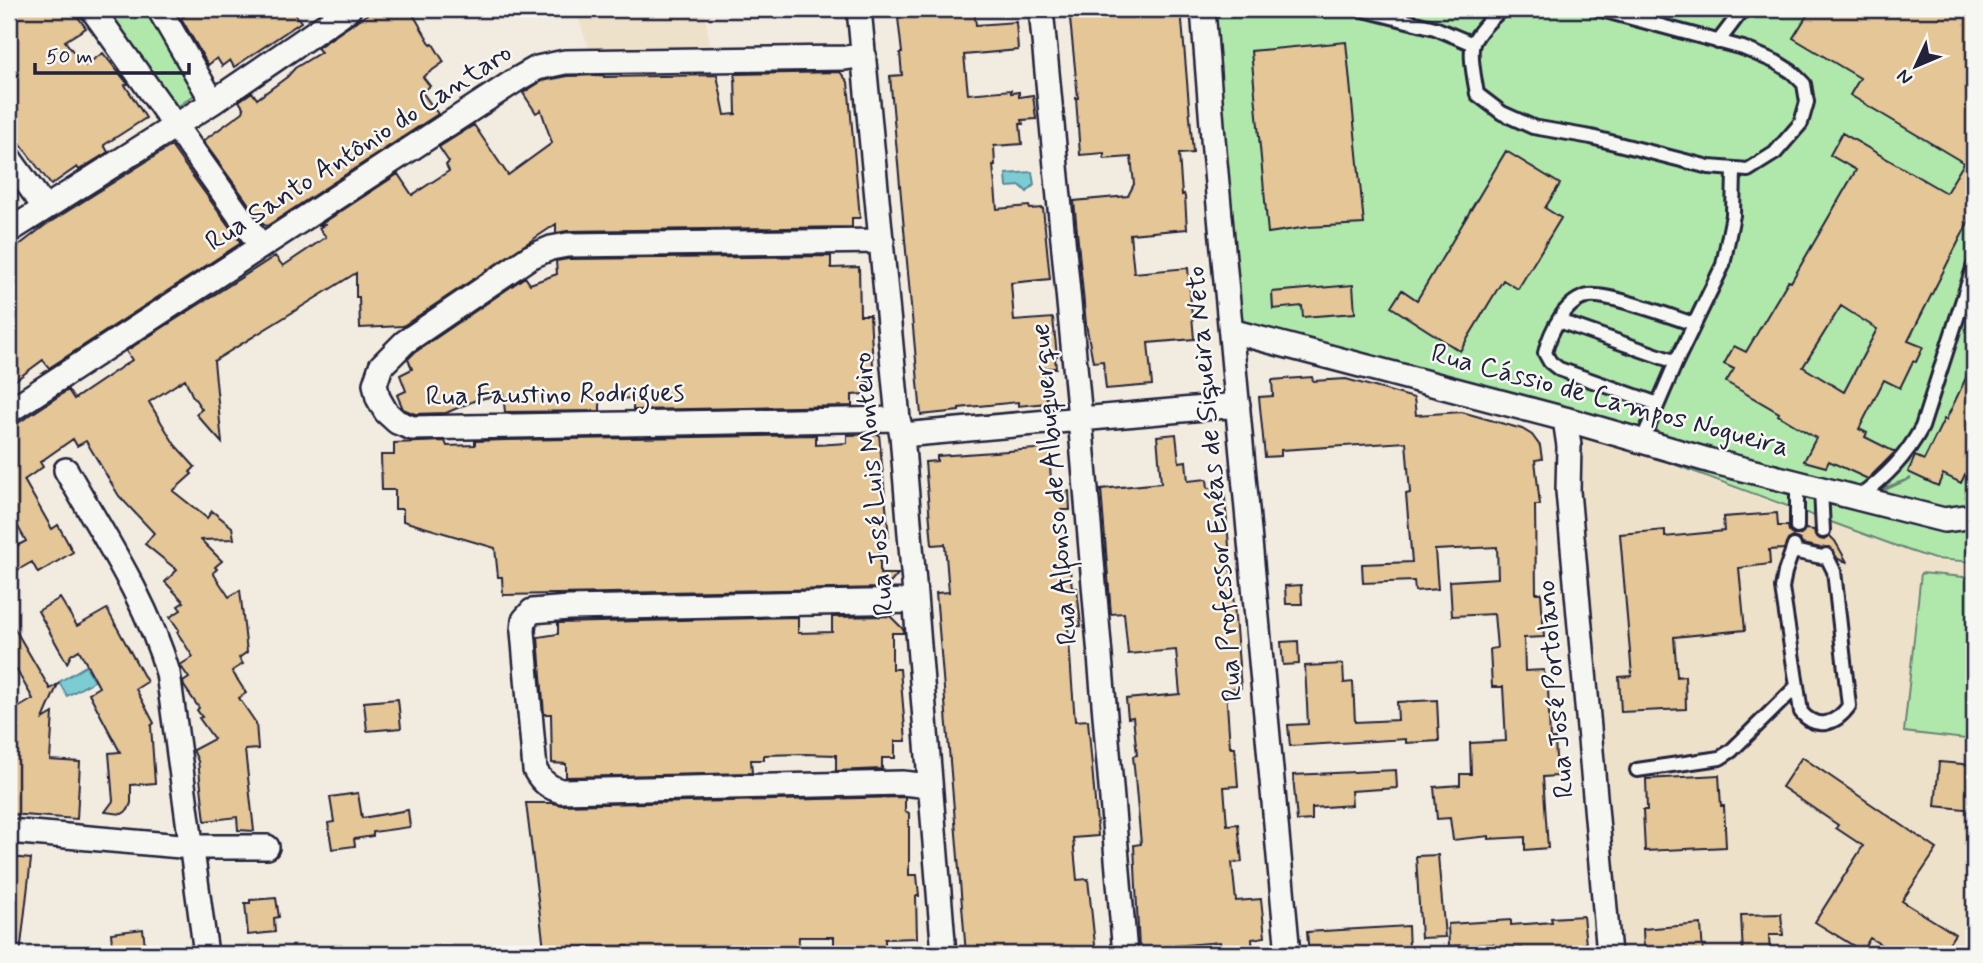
<svg xmlns="http://www.w3.org/2000/svg" width="1983" height="963" viewBox="0 0 1983 963" font-family="Mynerve,sans-serif">
<style>
.built{fill:#eee1ca}
.green{fill:#b0e8ab;stroke:#698573;stroke-width:2}
.water{fill:#7bccd4;stroke:#578897;stroke-width:2}
.building{fill:#e4c697;stroke:#22223b;stroke-width:2;fill-rule:evenodd}
.lines{fill:none;stroke-linecap:round;stroke-linejoin:round}
.service-casing{stroke:#22223b;stroke-width:18}
.minor-casing{stroke:#22223b;stroke-width:28}
.service{stroke:#f6f6f2;stroke-width:12}
.minor{stroke:#f6f6f2;stroke-width:23}
.labels{text-anchor:middle;dominant-baseline:central;stroke-width:5;stroke-linejoin:round;paint-order:stroke}
.street-label{font-size:28px;fill:#22223b;stroke:#f6f6f2}
</style>
<rect width="100%" height="100%" fill="#f2ece0"/>
<filter id="ink" filterUnits="userSpaceOnUse"><feTurbulence type="fractalNoise" baseFrequency=".0143" numOctaves="2"/><feDisplacementMap in="SourceGraphic" scale="14" xChannelSelector="R" yChannelSelector="G"/><feConvolveMatrix kernelMatrix="1 2 1 2 8 2 1 2 1" color-interpolation-filters="sRGB"/></filter>
<g filter="url(#ink)">
<!-- built -->
<path class="built" d="M575,9H704L712,54L592,58Z
M1578,431L1933,561L1974,564V954H1615L1571,484Z"/>
<!-- green -->
<path class="green" d="M106,9H149L200,91L176,108Z
M1204,9H1974V513L1867,498L1911,478L1858,498L1239,326Z
M1635,450L1974,519V562L1934,559L1910,551Z
M1921,573L1974,578V740L1904,732Z"/>
<!-- water -->
<path class="water" d="M1032,172L1034,185L1027,192L1021,186L1007,187L1006,174Z
M86,666L94,681L67,696L59,682Z"/>
<!-- building -->
<path class="building" d="M9,9H72L86,28L65,41L84,66L103,53L128,84L125,85L146,118L104,145L108,152L79,170L77,167L51,185L9,129Z
M195,9H292L301,22L234,67L230,60L222,66L217,58L208,65L181,18Z
M375,9H410L431,45L433,44L444,62L423,77L430,86L422,92L438,114L267,226L264,225L203,141L243,112L244,109L239,101L252,92L257,99L287,77L295,68L321,52L317,48Z
M897,9H974L976,25L1016,22L1018,50L964,55L968,94L1011,90V93L1019,92V97L1033,95L1036,119L1022,120L1023,124H1020L1022,144L994,146L995,165H993L997,209L1029,206L1030,209L1043,208L1050,279L1011,283L1014,321L1053,318L1057,356L1055,357L1056,368H1045L1047,403L1018,406V402L959,408V411L921,415L890,76L902,75L900,53H902Z
M1069,9H1181L1193,153L1179,154L1182,195L1184,194L1185,197L1187,229L1130,234L1134,273L1188,268L1194,339L1148,343L1152,385L1106,389L1103,361L1093,362L1086,324L1074,201L1128,196L1134,184L1131,157L1104,159V153L1080,155L1076,98H1078Z
M1811,9H1974V211L1908,341L1923,347L1916,362L1913,361L1900,388L1884,380L1859,429L1867,433L1865,437L1895,452L1868,479L1829,461L1826,467L1804,461L1816,438L1778,415L1779,413L1726,382L1734,369L1724,364L1734,346L1746,352L1788,281L1791,282L1856,170L1830,155L1842,133L1946,193L1964,163L1850,95L1860,78L1793,38ZM1841,306L1877,329L1844,392L1803,367Z
M1346,42L1364,224L1308,227L1268,233L1251,51Z
M840,72L848,82L860,218H852V227L567,231L556,233V224L403,326L360,328L359,297H356V273L214,361L222,443L196,414L202,409L192,395L185,379L149,402L175,445L195,467L190,472L192,474L173,491L207,518L212,511L232,527L234,539L201,540L222,561L215,567L217,569L213,573L229,597L240,590L247,652L239,658L243,664L232,671L246,693L239,698L256,723L258,749L245,750L254,831L238,830L237,817L205,821L198,761L193,750L214,739L199,718L202,717L197,710L199,708L184,686L183,682L189,678L180,665L193,657L177,632L179,630L170,617L181,610L178,606L184,602L165,582L177,570L145,544L154,533L119,496L86,441L77,446L73,439L40,462L43,467L24,480L52,529L58,525L73,552L38,573L32,562L16,571L9,558V550L26,541L9,511V429L68,390L74,399L132,360L126,351L275,256L283,266L326,237L319,228L324,225H320L398,174L412,195L449,171L446,165L449,162L439,147L474,125L508,175L552,143L541,110L536,113L523,93L542,81L568,76L603,75L604,77L717,75L725,115L736,114L735,74Z
M171,146L241,243L49,368L43,360L9,385V253L44,226Z
M1506,151L1560,184L1545,208L1561,218L1518,289L1503,280L1460,351L1391,307L1402,290L1417,300Z
M831,256V268L859,267L860,315H870L874,382H865V394L852,395V406L633,410V398L616,399H600V411L505,412L503,394L476,400L446,413L415,414L403,409L397,395L406,391L400,375L412,369L408,359L414,353L525,277L530,284L557,274L556,261L568,259Z
M1353,285L1355,313L1303,317L1302,306L1273,309L1272,292Z
M1974,361V455L1961,483L1943,474L1938,486L1908,472L1915,456L1924,460L1944,419L1946,420Z
M1312,377L1313,381L1346,379L1414,398L1416,415L1462,412L1522,429L1532,435L1540,446L1542,459L1535,460L1540,505H1535L1536,593H1541L1544,637L1524,638L1525,671L1544,670L1545,687H1548L1550,739H1555L1557,776L1543,777L1548,848L1525,850V837L1489,839V836L1453,840L1450,818L1437,819L1434,787L1460,785V774H1471L1470,743L1506,741L1503,687H1492L1490,649L1497,648L1494,614L1452,616L1450,581L1498,578L1497,547L1435,550L1438,589L1415,591L1414,581L1363,583L1362,564L1412,562L1406,494L1410,493L1406,442L1281,450V456L1265,457L1259,397L1273,396L1272,380Z
M879,434L889,537H880V574H898L886,588L503,595L502,577H498L495,548L403,521V509H395V490H382L381,455H394V443L445,441L447,446L475,445V441L506,440L816,435V445L847,443V435Z
M1176,434L1179,462L1186,461L1188,481L1207,479L1208,488L1224,487L1241,688L1226,689L1230,747H1235L1238,786L1224,787L1227,825L1238,824L1242,862L1232,863L1236,901L1261,899L1265,937L1252,939L1253,954H1221L1220,942L1139,949L1134,845L1141,844L1133,756L1137,755L1133,717L1128,718L1126,699L1180,694L1176,650L1128,654L1124,613L1111,614L1101,489L1161,483L1157,436Z
M1049,448L1051,481H1054L1055,492L1069,491L1070,510H1061L1066,570H1070L1072,588H1077L1081,626L1068,627L1072,684L1075,721L1088,720L1098,836L1073,838L1077,880L1088,879L1096,954H966L936,593L949,592L945,544L932,545L925,462L937,461V456Z
M1777,513L1778,526H1788L1789,531L1793,535H1801L1805,529L1814,530L1815,535L1820,539L1824,540L1830,536L1835,541L1847,562L1838,559L1830,547L1821,548L1802,544L1800,540L1793,537L1788,540L1784,549L1769,550L1770,564L1739,568L1745,630L1674,637L1677,677L1685,676L1686,709L1621,712L1619,677L1632,676L1620,534L1665,530V537L1724,531L1723,517Z
M1301,585L1302,604H1286L1285,586Z
M60,598L77,626L107,609L147,682L136,689L154,723L151,726L155,783L131,785V803L128,810L122,814L105,812L113,801L109,753L120,752L89,693L99,687L79,650L71,655L67,663L38,611Z
M890,616L904,630V633H892V669H900L906,741H895V758H882V769L836,771V755L804,754L764,755V760H751L752,773L566,777V764L552,763L551,714H544L538,637L558,634V623L798,617V633L832,632V617Z
M9,619L50,689L58,684L43,719L53,713L50,760L80,762L77,819L9,814V713L33,699L16,669L9,673Z
M1298,641L1299,664L1283,665L1281,642Z
M1343,664L1344,683L1353,682L1355,722L1398,720L1397,702L1437,700L1439,741L1406,743V739L1290,746L1288,725L1308,724L1305,666Z
M398,699L401,728L367,731L364,702Z
M1802,757L1937,849L1902,901L1955,934L1942,954H1897L1870,938L1862,951L1815,922L1863,846L1836,828L1838,825L1782,787Z
M1939,762L1974,765V810L1935,806Z
M1396,770L1397,788L1351,791L1352,805L1312,808V820L1297,821L1293,775Z
M1719,775L1721,806H1724L1726,847L1645,851L1643,810H1647L1646,779Z
M358,793L362,818L408,810L410,827L373,832V836L354,839L355,846L332,849L328,823L334,822L330,797Z
M905,797V811L909,813V875H917L919,896H916L917,938L885,939V950L868,951L834,952V937H799L798,953L628,954V946L544,948L526,803H553L561,805Z
M1438,855L1445,937L1421,938L1416,856Z
M9,857L31,859L20,954H9Z
M276,898L279,917L274,918L275,932L248,935L245,903H250V900Z
M1781,914L1783,935H1769L1770,954H1743L1741,915Z
M1583,916L1586,944H1583L1584,954H1522V948L1494,950L1493,944L1449,946L1448,924L1511,920V925L1552,922L1551,918Z
M1701,924L1703,954H1644L1643,929Z
M1408,926L1409,950L1389,951V954H1309L1307,932Z
M143,929L146,954H113L111,933Z"/>
<g class="lines">
<defs>
<path id="service" d="M1360,9L1435,28L1473,44
M1502,9C1493,17 1478,32 1473,43C1469,55 1475,81 1477,94L1502,113L1533,127L1591,137L1709,167L1748,170L1775,153L1801,123L1807,102L1804,84L1792,72L1776,62L1743,48L1598,9
M1718,42L1743,9
M1559,321L1676,362
M1658,404L1559,369L1550,362L1545,353C1550,332 1565,300 1589,296C1609,293 1672,317 1694,324
M1642,441L1676,362L1723,265L1733,215L1734,170
M1797,483V527
M1821,489L1823,531
M1858,498C1886,477 1906,457 1922,427L1974,265
M1794,546L1785,572L1782,588L1801,712C1817,731 1836,724 1849,706L1834,571L1826,555
M1792,551L1827,558
M1637,770L1720,758L1731,751L1797,686"/>
<path id="minor" d="M92,9L261,246
M159,9L213,102
M859,9L898,419L902,435L944,954
M1041,9L1080,418L1125,954
M1203,9L1214,151L1288,954
M9,158L45,208
M9,231L213,102L349,9
M882,241L567,245L551,248L530,257L405,342L381,366L375,384L378,398L386,412L397,422L412,428L898,419
M1231,331L1565,419L1711,461L1944,520L1974,516
M9,411L516,80L537,68L565,62L845,58L864,55
M1565,419L1569,446L1568,491L1609,954
M902,435L1238,405
M66,470C103,535 147,600 168,673L206,954
M914,601L569,608L532,611L524,620L523,631L535,770C542,782 548,787 561,791L902,783L930,786
M9,831L192,847H267"/>
</defs>
<!-- service casing -->
<use href="#service" class="service-casing"/>
<!-- minor casing -->
<use href="#minor" class="minor-casing"/>
<!-- service -->
<use href="#service" class="service"/>
<!-- minor -->
<use href="#minor" class="minor"/>
</g>
</g>
<g class="labels">
<!-- street labels -->
<g class="street-label">
<text transform="translate(359 148) rotate(-33)">Rua Santo Antônio do Cantaro</text>
<text transform="translate(555 395) rotate(-1)">Rua Faustino Rodrigues</text>
<text transform="translate(1610 401) rotate(15)">Rua Cássio de Campos Nogueira</text>
<text transform="translate(874 484) rotate(-95)">Rua José Luis Monteiro</text>
<text transform="translate(1055 484) rotate(-95)">Rua Alfonso de Albuquerque</text>
<text transform="translate(1215 484) rotate(-95)">Rua Professor Enéas de Siqueira Neto</text>
<text transform="translate(1556 689) rotate(-95)">Rua José Portolano</text>
</g>
</g>
<!-- margin -->
<rect width="1983" height="963" fill="none" stroke="#f6f6f2" stroke-width="35"/>
<rect x="18" y="18" width="1948" height="928" fill="none" stroke="#22223b" stroke-width="2.5" filter="url(#ink)"/>
<!-- north arrow -->
<g transform="translate(1916 66) rotate(226)" stroke="#f6f6f2" stroke-width="5" paint-order="stroke">
<path d="M0-5L12 26L0 18L-12 26Z" fill="#22223b"/>
<text y="-10" font-size="19" font-weight="bold" text-anchor="middle" fill="#22223b">N</text>
</g>
<!-- scale -->
<path d="M35 63v10h154v-10" fill="none" stroke="#22223b" stroke-width="3.5"/>
<text x="46" y="63" font-size="21" fill="#22223b" stroke="#f6f6f2" stroke-width="5" paint-order="stroke">50 m</text>
</svg>
